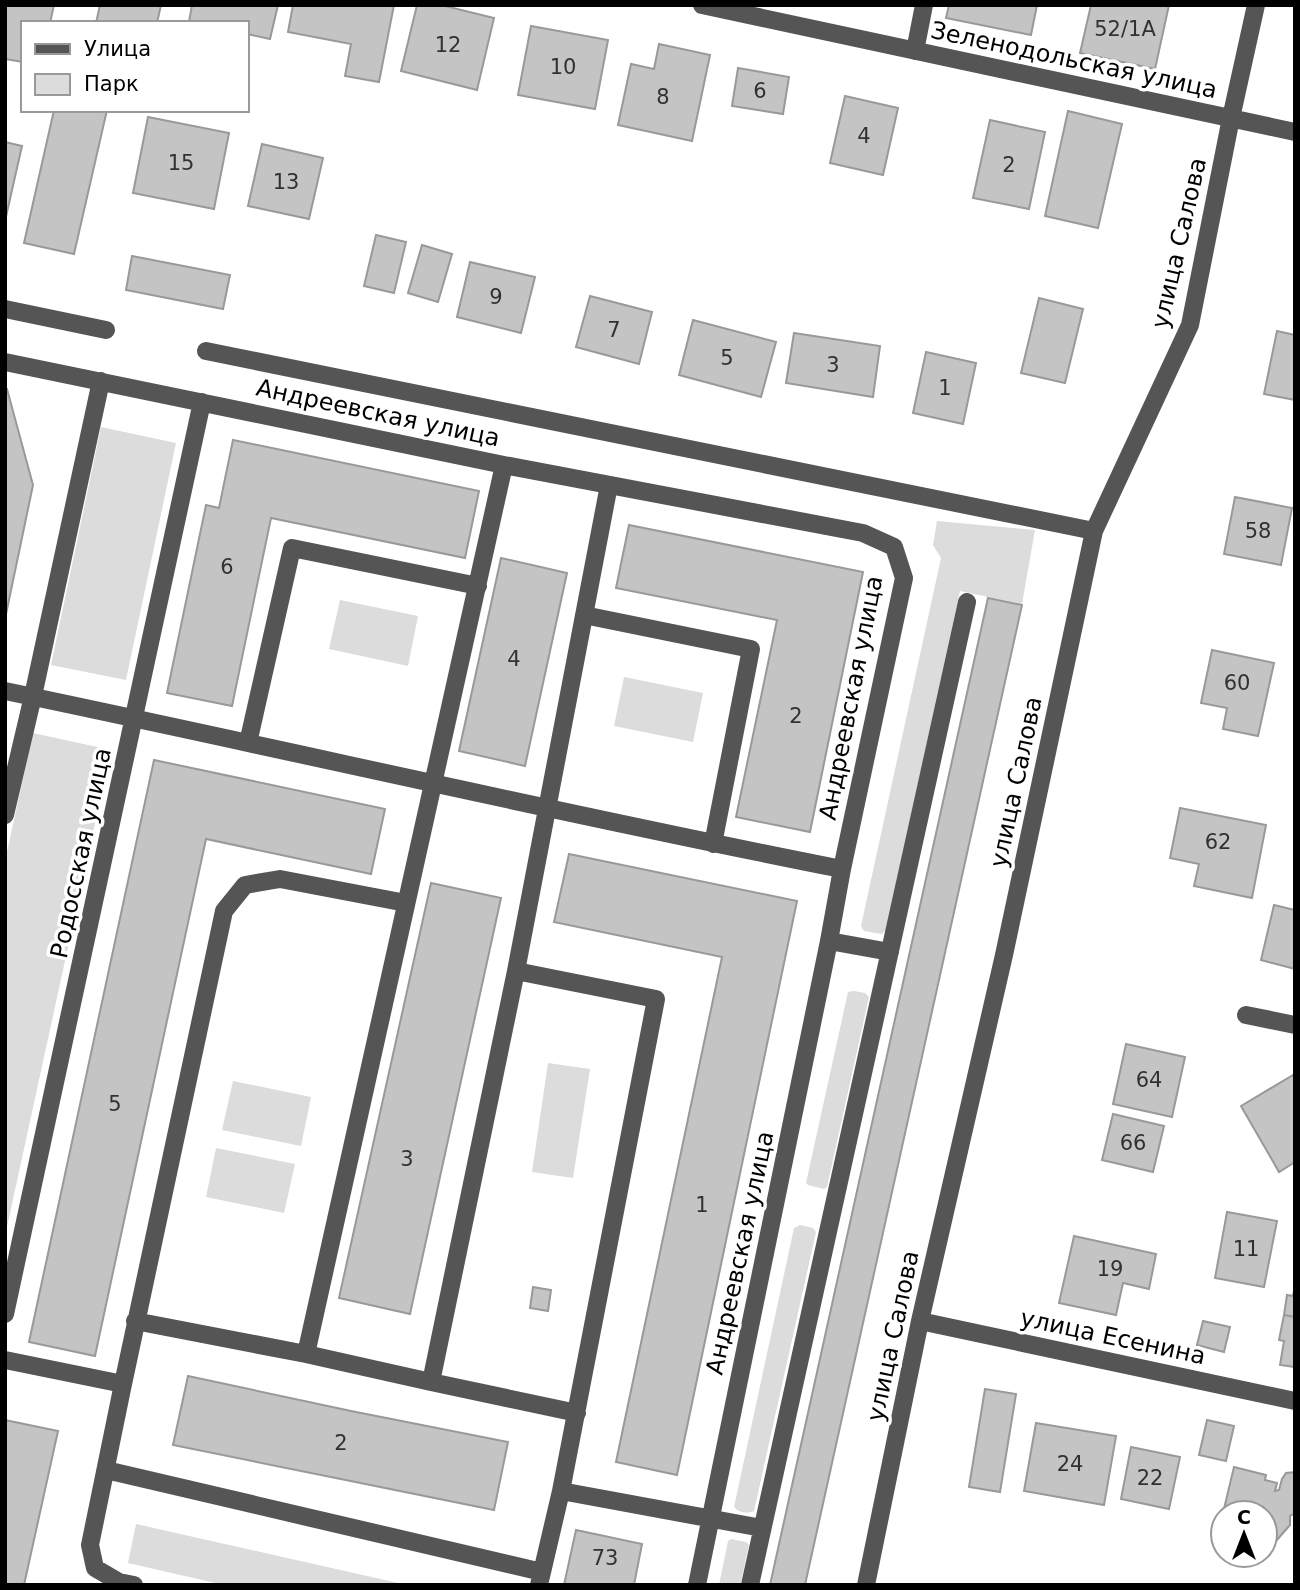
<svg xmlns="http://www.w3.org/2000/svg" width="1300" height="1590" viewBox="0 0 1300 1590" font-family="'DejaVu Sans',sans-serif">
<style>
.green{fill:#dcdcdc}
.building{fill:#c4c4c4;stroke:#999;stroke-width:2}
.lines{fill:none;stroke-linecap:round;stroke-linejoin:round}
.minor{stroke:#555;stroke-width:18}
.labels{text-anchor:middle;dominant-baseline:central;stroke-width:7;stroke-linejoin:round;paint-order:stroke}
.number-label{font-size:21px;fill:#313131}
.street-label{font-size:24px;fill:#000;stroke:#fff}
</style>
<rect width="100%" height="100%" fill="#fff"/>
<!-- green -->
<path class="green" d="M101,427L176,443L126,680L51,665Z
M937,521L1035,530L1022,604L960,591L886,930L882,934L864,931L861,926L941,558L933,545Z
M340,600L418,616L408,666L329,649Z
M624,677L703,693L693,742L614,726Z
M33,733L111,750L5,1236V861Z
M854,991L865,993L869,997L827,1187L824,1189L808,1185L806,1183L848,992Z
M548,1063L590,1069L573,1178L532,1172Z
M233,1081L311,1097L301,1146L222,1130Z
M216,1148L295,1164L284,1213L206,1197Z
M800,1225L813,1228L816,1232L754,1511C747,1514 739,1513 734,1507L794,1228Z
M136,1524L407,1585H224L128,1563Z
M731,1539L746,1542L749,1545L740,1585H719L728,1541Z"/>
<!-- building -->
<path class="building" d="M5,5H54L50,23H23V62L5,59Z
M100,5H161L157,23H96Z
M192,5H278L270,39L247,34V23L189,22Z
M293,5H394L379,82L345,76L351,44L288,32Z
M417,5H441L494,18L477,90L401,71Z
M949,5H1037L1031,35L946,18Z
M1091,5H1169L1155,69L1080,53Z
M531,26L608,40L595,109L518,95Z
M659,44L710,55L692,141L618,125L631,64L654,69Z
M738,68L789,77L783,114L732,106Z
M845,96L898,108L883,175L830,163Z
M54,110H107L74,254L24,243Z
M1068,111L1122,124L1098,228L1045,216Z
M148,117L229,133L214,209L133,193Z
M990,120L1045,132L1029,209L973,198Z
M5,142L22,146L5,221Z
M262,144L323,158L309,219L248,206Z
M376,235L406,242L394,293L364,286Z
M422,245L452,254L438,302L408,293Z
M132,256L230,275L223,309L126,290Z
M470,262L535,277L521,333L457,317Z
M590,296L652,312L639,364L576,347Z
M1039,298L1083,309L1065,383L1021,373Z
M693,320L776,342L761,397L679,375Z
M1277,331L1295,335V400L1264,394Z
M794,333L880,346L873,397L786,383Z
M926,352L976,363L963,424L913,413Z
M5,389H7L33,485L5,619Z
M233,440L479,491L465,558L271,518L232,706L167,693L206,505L219,508Z
M1235,497L1292,508L1281,565L1224,554Z
M629,525L863,572L810,832L736,817L777,620L616,588Z
M501,558L567,573L525,766L459,751Z
M988,598L1022,605L805,1585H770Z
M1212,650L1274,663L1258,736L1223,729L1227,708L1201,703Z
M154,760L385,809L371,874L206,839L95,1356L29,1342Z
M1180,808L1266,825L1252,898L1194,886L1199,864L1170,858Z
M569,854L797,901L677,1475L616,1462L722,957L554,922Z
M431,883L501,898L410,1314L339,1298Z
M1274,905L1295,910V969L1261,960Z
M1126,1044L1185,1057L1172,1117L1113,1104Z
M1293,1075L1295,1078V1162L1279,1172L1241,1106Z
M1113,1114L1164,1126L1153,1172L1102,1160Z
M1227,1212L1277,1221L1264,1287L1215,1278Z
M1074,1236L1156,1254L1149,1289L1123,1283L1116,1315L1059,1303Z
M1295,1286V1317L1284,1315L1287,1295L1293,1296Z
M533,1287L551,1290L548,1311L530,1308Z
M1284,1315L1295,1317V1367L1280,1365L1284,1341L1279,1340Z
M1203,1321L1230,1327L1224,1352L1197,1345Z
M188,1376L351,1411L508,1442L494,1510L173,1445Z
M985,1389L1016,1394L1000,1492L969,1487Z
M5,1420L58,1431L24,1585H5Z
M1207,1420L1234,1426L1226,1461L1199,1455Z
M1036,1423L1116,1436L1104,1505L1024,1491Z
M1131,1447L1180,1457L1169,1509L1121,1499Z
M1234,1467L1266,1475L1265,1480L1277,1483L1275,1491L1279,1490L1282,1479L1286,1473L1295,1472V1513L1290,1516V1525L1276,1541L1265,1538V1513H1223Z
M576,1530L642,1544L634,1585H564Z"/>
<g class="lines">
<!-- minor -->
<path class="minor" d="M702,5L1295,132
M915,51L924,5
M5,309L106,330
M206,351L1094,531
M5,362L504,465L863,533L894,547L904,578L842,869L829,941L697,1585
M504,465L306,1354L431,1382L516,971L609,485
M584,615L751,649L713,844
M5,691C284,749 562,814 842,869
M248,743L292,548L478,586
M5,815L33,696L101,381
M829,941L890,952
M516,971L656,999L561,1491
M1246,1015L1295,1025
M5,1314L202,402
M135,1321L306,1354
M920,1321L1295,1401
M5,1360L123,1384L90,1545L95,1568L119,1582L134,1585
M431,1382L577,1413
M123,1384L224,911L245,885L280,879L406,903
M106,1470L542,1572
M539,1585L561,1491L762,1528
M750,1585L967,602
M866,1585L920,1321L1004,955L1094,531L1190,325L1231,118L1256,5"/>
</g>
<g class="labels">
<!-- number labels -->
<g class="number-label">
<text x="1125" y="29">52/1А</text>
<text x="448" y="45">12</text>
<text x="563" y="67">10</text>
<text x="760" y="91">6</text>
<text x="663" y="97">8</text>
<text x="864" y="136">4</text>
<text x="181" y="163">15</text>
<text x="1009" y="165">2</text>
<text x="286" y="182">13</text>
<text x="496" y="297">9</text>
<text x="614" y="330">7</text>
<text x="727" y="358">5</text>
<text x="833" y="365">3</text>
<text x="945" y="388">1</text>
<text x="1258" y="531">58</text>
<text x="227" y="567">6</text>
<text x="514" y="659">4</text>
<text x="1237" y="683">60</text>
<text x="796" y="716">2</text>
<text x="1218" y="842">62</text>
<text x="1149" y="1080">64</text>
<text x="115" y="1104">5</text>
<text x="1133" y="1143">66</text>
<text x="407" y="1159">3</text>
<text x="702" y="1205">1</text>
<text x="1246" y="1249">11</text>
<text x="1110" y="1269">19</text>
<text x="341" y="1443">2</text>
<text x="1070" y="1464">24</text>
<text x="1150" y="1478">22</text>
<text x="605" y="1558">73</text>
</g>
<!-- street labels -->
<g class="street-label">
<text transform="translate(1074 60) rotate(12)">Зеленодольская улица</text>
<text transform="translate(1179 243) rotate(-77)">улица Салова</text>
<text transform="translate(378 413) rotate(12)">Андреевская улица</text>
<text transform="translate(851 698) rotate(-79)">Андреевская улица</text>
<text transform="translate(1016 782) rotate(-78)">улица Салова</text>
<text transform="translate(81 853) rotate(-78)">Родосская улица</text>
<text transform="translate(740 1253) rotate(-78)">Андреевская улица</text>
<text transform="translate(893 1336) rotate(-78)">улица Салова</text>
<text transform="translate(1113 1337) rotate(12)">улица Есенина</text>
</g>
</g>
<!-- border -->
<rect width="1300" height="1590" fill="none" stroke="#000000" stroke-width="14"/>
<!-- legend -->
<rect x="21" y="21" width="228" height="91" fill="#ffffff" stroke="#999999" stroke-width="2"/>
<rect x="35" y="44" width="35" height="10" fill="#555555" stroke="#999999" stroke-width="2"/>
<text x="84" y="56" font-size="21" fill="#000000">Улица</text>
<rect x="35" y="74" width="35" height="21" fill="#dcdcdc" stroke="#999999" stroke-width="2"/>
<text x="84" y="91" font-size="21" fill="#000000">Парк</text>
<!-- north arrow -->
<g transform="translate(1244 1534)"><circle r="33" fill="#ffffff" stroke="#999999" stroke-width="2"/>
<path d="M0-5L12 26L0 18L-12 26Z" fill="#000000"/>
<text y="-10" font-size="19" font-weight="bold" text-anchor="middle" fill="#000000">С</text>
</g>
</svg>
